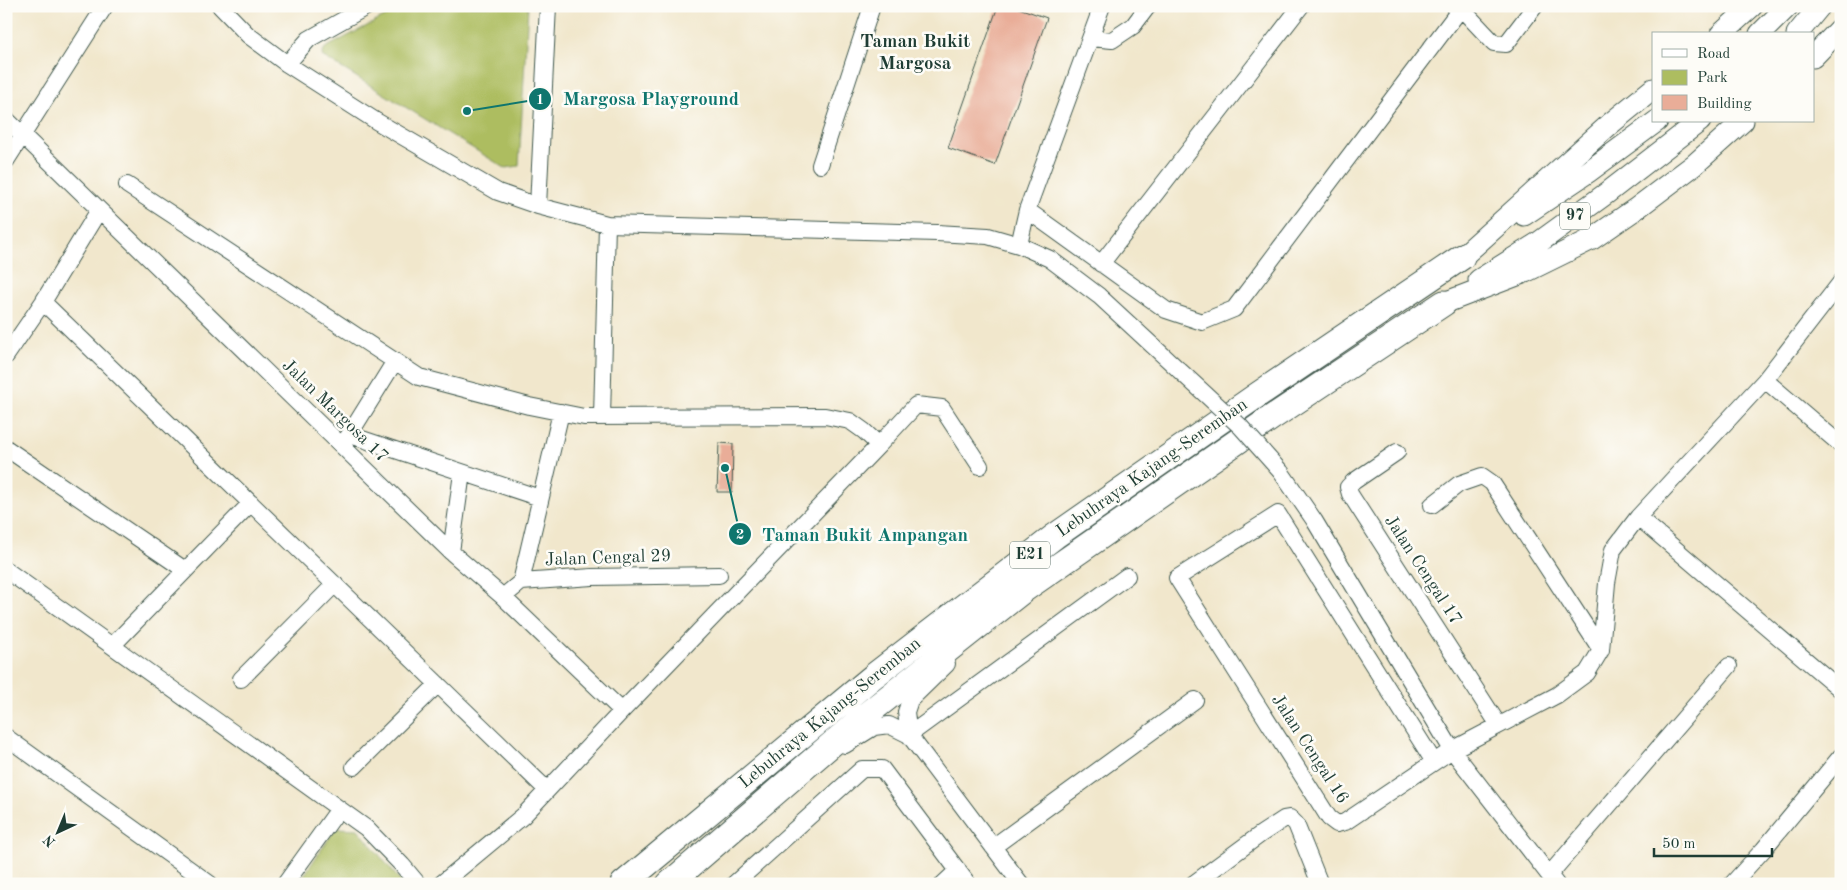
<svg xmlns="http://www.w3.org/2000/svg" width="1847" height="890" viewBox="0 0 1847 890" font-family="'Old Standard TT',serif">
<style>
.green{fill:#adbd60;stroke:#667d4a}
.building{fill:#e9ad98}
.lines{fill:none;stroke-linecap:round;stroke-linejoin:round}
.minor-casing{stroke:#3e564b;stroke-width:18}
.major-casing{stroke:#3e564b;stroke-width:23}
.highway-casing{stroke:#3e564b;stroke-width:27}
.minor{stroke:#fff;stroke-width:16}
.major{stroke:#fff;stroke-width:21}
.highway{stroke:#fff;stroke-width:25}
.minor-bridge-casing{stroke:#3e564b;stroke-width:18;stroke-linecap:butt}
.minor-bridge{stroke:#fff;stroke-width:16}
.labels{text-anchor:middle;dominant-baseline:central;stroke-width:5;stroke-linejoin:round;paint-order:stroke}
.shield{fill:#fdfcf7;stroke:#62766e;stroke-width:1}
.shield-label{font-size:16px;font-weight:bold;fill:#1f3d34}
.street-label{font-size:18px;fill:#1f3d34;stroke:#fdfcf7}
.neighbourhood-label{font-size:19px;font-weight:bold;fill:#1f3d34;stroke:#fdfcf7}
.leader{fill:none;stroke:#0f766e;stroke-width:2}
.callout-dot{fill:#0f766e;stroke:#fdfcf7;stroke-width:2}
.mark-label{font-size:15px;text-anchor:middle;font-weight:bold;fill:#fff}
.callout-label{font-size:19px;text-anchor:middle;font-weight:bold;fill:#0f766e;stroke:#fdfcf7;stroke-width:5;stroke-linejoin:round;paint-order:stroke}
</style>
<rect width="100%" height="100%" fill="#fdfcf7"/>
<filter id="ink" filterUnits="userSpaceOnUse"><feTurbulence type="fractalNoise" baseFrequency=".02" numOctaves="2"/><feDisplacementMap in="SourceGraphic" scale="10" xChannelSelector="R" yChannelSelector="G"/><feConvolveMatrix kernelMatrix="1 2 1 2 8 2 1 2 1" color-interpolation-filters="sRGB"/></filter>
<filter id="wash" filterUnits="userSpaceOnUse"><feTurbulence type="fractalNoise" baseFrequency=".0096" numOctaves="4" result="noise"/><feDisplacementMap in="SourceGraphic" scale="20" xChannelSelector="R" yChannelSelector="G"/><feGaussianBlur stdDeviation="1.12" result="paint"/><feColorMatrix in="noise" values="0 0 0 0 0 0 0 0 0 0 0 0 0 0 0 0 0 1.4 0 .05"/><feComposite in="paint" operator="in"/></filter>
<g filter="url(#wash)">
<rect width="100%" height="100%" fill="#f1e7cc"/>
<!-- green -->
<path class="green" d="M405,6H528L519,166L505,168L322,56L325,48Z
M336,828L358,829L403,884H298Z"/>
<g id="blocks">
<!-- building -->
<path class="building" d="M998,6H1013L1047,18L995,165L948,148Z
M719,443L733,444L732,492H717Z"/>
</g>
</g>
<g filter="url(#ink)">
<use href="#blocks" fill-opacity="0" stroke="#3e564b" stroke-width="1"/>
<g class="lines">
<defs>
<path id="minor" d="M220,6L248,35L287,64L376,121L498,192L538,206L607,224L937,233L988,236L1019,245L1050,259L1099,296L1179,370
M1459,6L1494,43L1506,44L1535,6
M1091,38L1112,40L1133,26L1148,6
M287,64L309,39L368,6
M6,119L451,552L503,597L622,711
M6,161L105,6
M820,165L872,6
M127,185L419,377L529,406L584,417L825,416L850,421L864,431L879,445L622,711L523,816L441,884
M538,206L548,6
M1027,210L1166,310L1202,322L1234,309L1461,8
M1019,245L1027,210L1102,6
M1101,264L1301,6
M43,302L547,790
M6,356L43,302L99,210
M1765,380L1841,445
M602,417L607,224
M350,435L540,498
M346,440L395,361
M879,445L916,405L942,408L980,466
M6,448L185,570
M1397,452L1353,482L1348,487L1350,494L1498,724
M1281,472L1314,520L1452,750L1556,884
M1432,505L1459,484L1482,476L1492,483L1601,650
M1638,517L1841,690
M451,552L462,473
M6,570L366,828L402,865L418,884
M521,582L561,412
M503,597L521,582L592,577L719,575
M112,646L251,503
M241,679L335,584
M909,735L1127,576
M909,735L906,712L910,700L947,664
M6,737L210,884
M845,745L874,727L889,725L909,735L1021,884
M1434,762L1278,514L1177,578L1329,818L1337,824L1345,822L1452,750L1557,695L1587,673L1601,650L1607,583L1613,550L1638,517L1765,380L1841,282
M354,767L438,684
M993,847L1195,700
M1549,875L1729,666
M285,884L339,809
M734,884L862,769H882L968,884
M943,884L958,870
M1193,884L1261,834L1284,819L1290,818L1296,824L1320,884
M1732,884L1763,850L1841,756"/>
<path id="major" d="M1721,34L1752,6
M1760,34L1788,6
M1797,34L1820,6
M1813,57L1841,28
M1524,215L1588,172L1657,121
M1462,257L1610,124L1653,89
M1479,280L1538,243L1607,193L1700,121
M1444,303L1525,272L1592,239L1637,208L1694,165L1743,121"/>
<path id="highway" d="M623,884L875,675L1055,536L1256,396L1462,257
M669,884L862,718L1025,589L1271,418L1444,303"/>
</defs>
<!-- minor casing -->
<use href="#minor" class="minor-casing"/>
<!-- major casing -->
<use href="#major" class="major-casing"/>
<!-- highway casing -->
<use href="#highway" class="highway-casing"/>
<!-- minor -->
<use href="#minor" class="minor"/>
<!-- major -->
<use href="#major" class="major"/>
<!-- highway -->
<use href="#highway" class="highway"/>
<defs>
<path id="minor-bridge" d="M1179,370L1240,426L1281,472"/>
</defs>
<!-- minor-bridge casing -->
<use href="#minor-bridge" class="minor-bridge-casing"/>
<!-- minor-bridge -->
<use href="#minor-bridge" class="minor-bridge"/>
</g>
</g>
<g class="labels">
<!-- shield labels -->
<g class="shield">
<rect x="1560" y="202.5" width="30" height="27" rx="4"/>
<rect x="1010" y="541.5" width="40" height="27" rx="4"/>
</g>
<g class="shield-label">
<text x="1575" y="216">97</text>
<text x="1030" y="555">E21</text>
</g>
<!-- street labels -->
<g class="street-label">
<text transform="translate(335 411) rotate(44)">Jalan Margosa 17</text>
<text transform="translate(1152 468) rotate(-35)">Lebuhraya Kajang-Seremban</text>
<text transform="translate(608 558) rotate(-2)">Jalan Cengal 29</text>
<text transform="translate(1423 570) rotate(57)">Jalan Cengal 17</text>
<text transform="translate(830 713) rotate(-39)">Lebuhraya Kajang-Seremban</text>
<text transform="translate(1310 749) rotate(57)">Jalan Cengal 16</text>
</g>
<!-- neighbourhood labels -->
<g class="neighbourhood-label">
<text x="915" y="42">Taman Bukit<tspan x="915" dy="22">Margosa</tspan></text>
</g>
</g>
<!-- callouts -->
<path class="leader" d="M467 111L540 99M725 468L740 534"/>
<g class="callout-dot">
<circle cx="467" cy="111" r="5"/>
<circle cx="725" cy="468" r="5"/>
<circle cx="540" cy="99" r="12"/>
<circle cx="740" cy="534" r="12"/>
</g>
<g class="mark-label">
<text x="540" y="104">1</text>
<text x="740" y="539">2</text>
</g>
<g class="callout-label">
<text x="651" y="105">Margosa Playground</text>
<text x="865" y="541">Taman Bukit Ampangan</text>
</g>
<!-- margin -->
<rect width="1847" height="890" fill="none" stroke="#fdfcf7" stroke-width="25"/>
<!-- legend -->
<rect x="1652" y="32" width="162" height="90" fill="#fdfcf7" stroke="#a4b0a9"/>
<rect x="1662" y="49" width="25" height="8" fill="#ffffff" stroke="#a4b0a9"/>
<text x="1697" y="58" font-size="15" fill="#1f3d34">Road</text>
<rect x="1662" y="70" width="25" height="15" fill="#adbd60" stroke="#a4b0a9"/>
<text x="1697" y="82" font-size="15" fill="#1f3d34">Park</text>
<rect x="1662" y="95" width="25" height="15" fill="#e9ad98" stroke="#a4b0a9"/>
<text x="1697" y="108" font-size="15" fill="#1f3d34">Building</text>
<!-- north arrow -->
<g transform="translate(58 832) rotate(224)" stroke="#fdfcf7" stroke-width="4" paint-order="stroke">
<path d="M0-4L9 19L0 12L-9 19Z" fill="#1f3d34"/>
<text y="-8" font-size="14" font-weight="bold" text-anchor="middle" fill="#1f3d34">N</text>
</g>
<!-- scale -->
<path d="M1654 848v8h118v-8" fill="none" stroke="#1f3d34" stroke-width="2.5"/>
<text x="1662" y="848" font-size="15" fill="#1f3d34" stroke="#fdfcf7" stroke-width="4" paint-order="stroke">50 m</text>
</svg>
